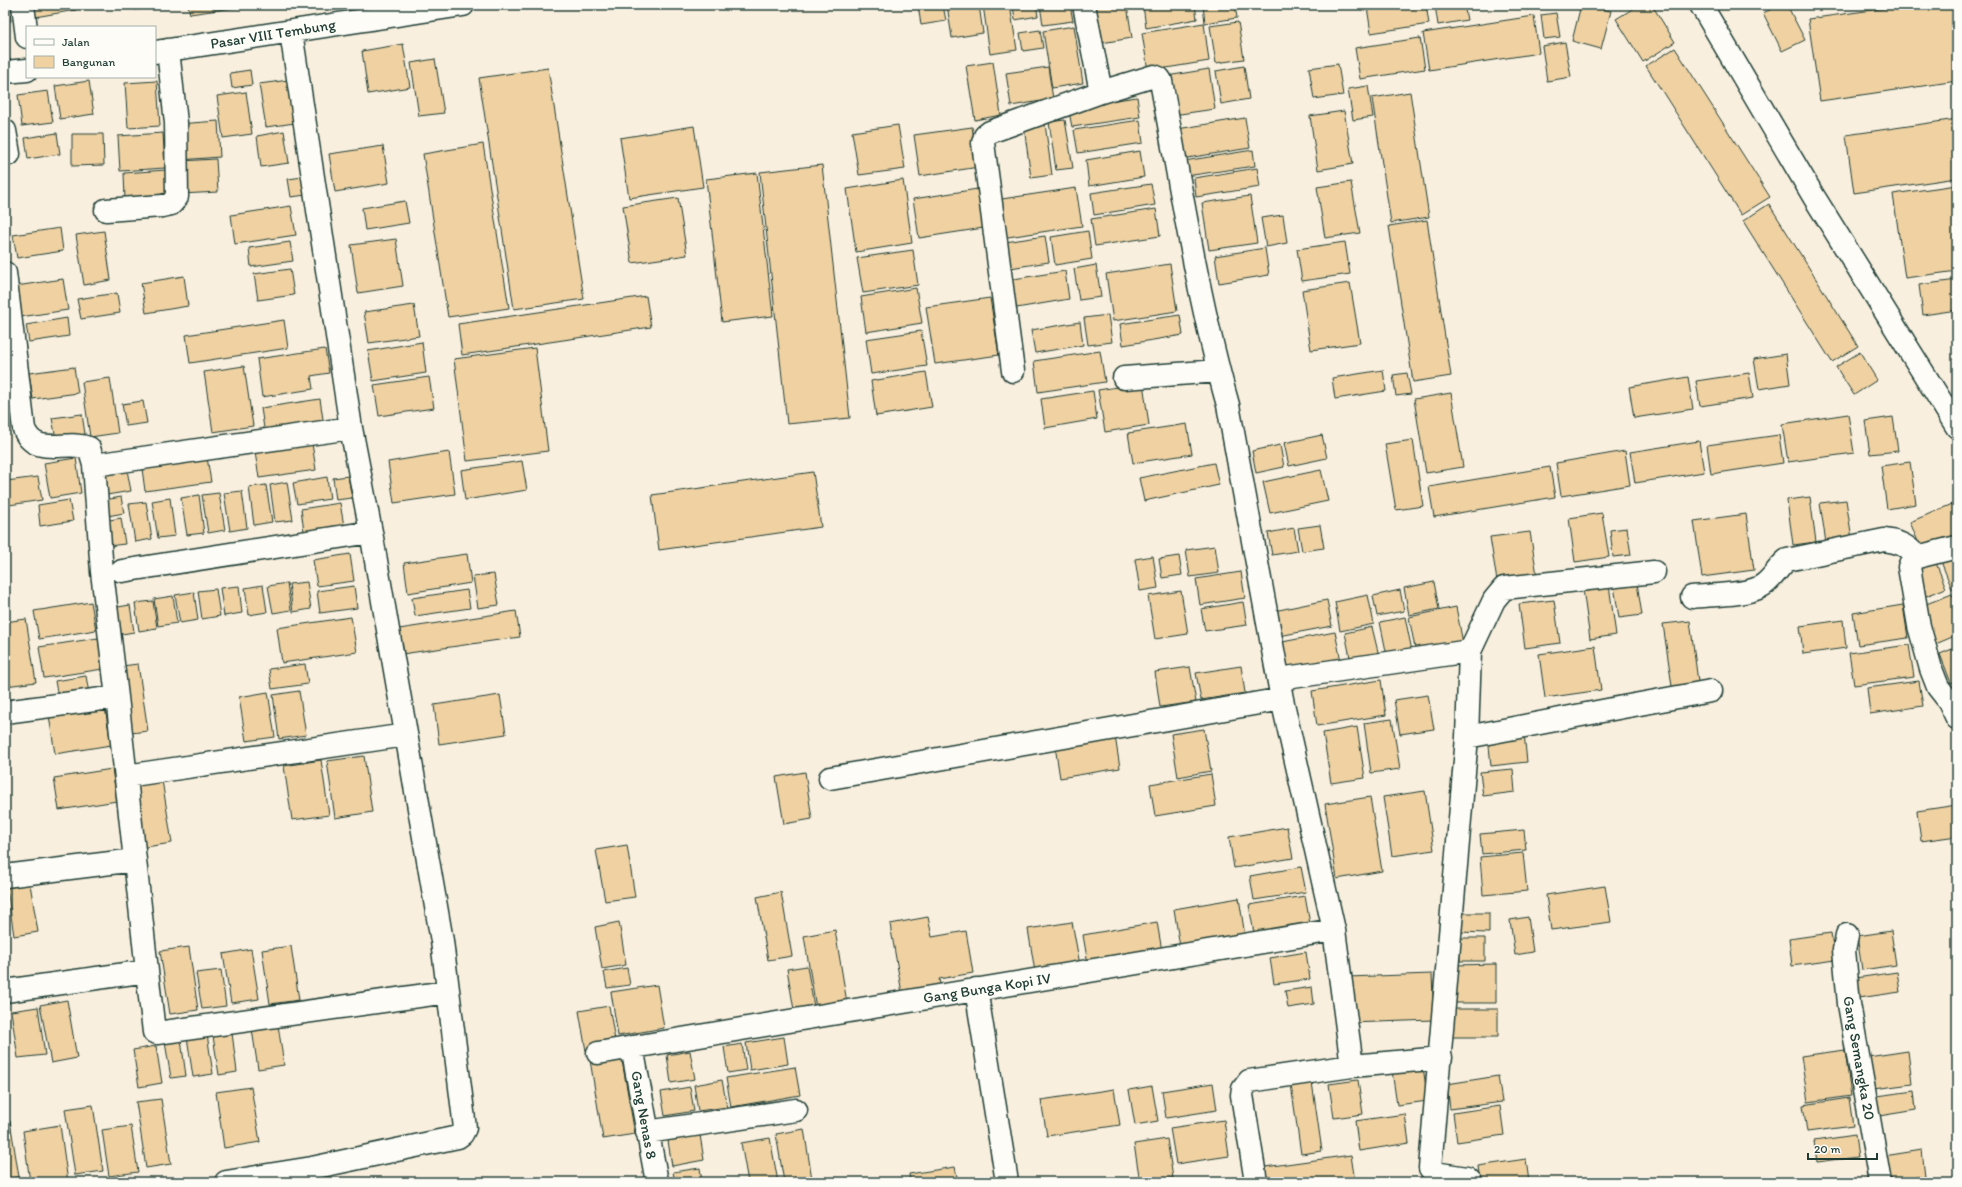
<svg xmlns="http://www.w3.org/2000/svg" width="1962" height="1187" viewBox="0 0 1962 1187" font-family="Itim,sans-serif">
<style>
.building{fill:#efd1a2;stroke:#1f3d34}
.lines{fill:none;stroke-linecap:round;stroke-linejoin:round}
.minor-casing{stroke:#1f3d34;stroke-width:25}
.minor{stroke:#fdfcf7;stroke-width:22}
.labels{text-anchor:middle;dominant-baseline:central;stroke-width:3;stroke-linejoin:round;paint-order:stroke}
.street-label{font-size:15px;fill:#1f3d34;stroke:#fdfcf7}
</style>
<rect width="100%" height="100%" fill="#f9efde"/>
<filter id="ink" filterUnits="userSpaceOnUse"><feTurbulence type="fractalNoise" baseFrequency=".025" numOctaves="2"/><feDisplacementMap in="SourceGraphic" scale="8" xChannelSelector="R" yChannelSelector="G"/><feConvolveMatrix kernelMatrix="1 2 1 2 8 2 1 2 1" color-interpolation-filters="sRGB"/></filter>
<g filter="url(#ink)">
<!-- building -->
<path class="building" d="M5,5H9L11,21L5,22Z
M33,5H75L76,10L35,17Z
M135,5H155V7L135,10Z
M188,5H239L240,7L190,14Z
M918,5H943L946,21L921,25Z
M947,5H979L983,33L952,38Z
M983,5H1010L1017,50L990,54Z
M1013,5H1036L1038,16L1015,20Z
M1040,5H1070L1073,21L1043,25Z
M1089,5H1127L1132,38L1095,44Z
M1143,5H1195L1197,19L1146,28Z
M1203,5H1235L1237,18L1205,23Z
M1377,5H1426L1429,24L1371,33L1367,7Z
M1435,5H1464L1467,20L1438,25Z
M1524,5H1554V6L1525,10Z
M1581,5L1611,11L1601,49L1572,41Z
M1639,5H1652L1675,42L1643,62L1616,19Z
M1780,5H1787L1805,40L1782,51L1763,13Z
M1908,5H1957V81L1820,101L1808,19Z
M1556,13L1560,37L1544,39L1541,15Z
M1534,16L1539,53L1429,70L1423,33Z
M1238,22L1244,59L1216,63L1210,26Z
M1204,23L1209,61L1148,71L1142,33Z
M1074,26L1083,83L1052,88L1043,31Z
M1040,30L1043,48L1023,51L1020,33Z
M1420,38L1425,69L1360,79L1355,48Z
M1565,42L1571,77L1547,81L1542,46Z
M403,44L410,87L368,94L362,51Z
M1675,48L1770,197L1741,215L1646,66Z
M435,59L444,113L419,116L411,63Z
M993,62L1001,115L975,120L966,66Z
M1338,64L1343,95L1314,99L1309,68Z
M1244,66L1249,99L1221,104L1216,71Z
M1048,67L1053,99L1011,106L1006,73Z
M548,68L584,299L514,309L479,78Z
M1209,69L1215,109L1173,115L1167,76Z
M250,70L252,85L232,88L230,73Z
M289,80L295,123L266,127L259,84Z
M89,81L94,114L60,119L55,86Z
M157,81L160,126L128,128L125,83Z
M1368,86L1373,117L1353,120L1348,89Z
M48,91L53,122L22,126L18,95Z
M246,92L252,134L223,138L217,96Z
M1410,92L1429,217L1391,223L1372,98Z
M1137,97L1140,117L1072,127L1068,107Z
M1344,111L1353,164L1318,170L1310,116Z
M1245,118L1250,148L1181,159L1177,129Z
M1957,119V178L1854,193L1846,135Z
M1065,120L1073,168L1056,170L1049,122Z
M1140,120L1143,143L1078,153L1074,130Z
M218,121L220,157L180,160L178,124Z
M1045,124L1052,175L1031,178L1024,127Z
M898,125L905,169L859,175L852,132Z
M694,126L703,187L629,198L620,138Z
M972,127L979,167L920,176L914,135Z
M284,131L289,163L261,167L257,136Z
M57,133L60,154L28,159L25,138Z
M163,133L165,168L120,171L118,136Z
M72,134H103L104,165L72,166Z
M483,144L509,308L448,317L423,154Z
M383,146L389,183L335,192L329,154Z
M1253,150L1255,166L1186,176L1184,161Z
M1140,151L1144,177L1089,186L1086,160Z
M216,159L218,192L182,194L181,161Z
M822,165L850,418L787,424L760,172Z
M1257,168L1260,187L1196,197L1194,178Z
M166,170L168,198L125,200L124,173Z
M757,173L773,316L722,322L706,179Z
M303,177L306,195L291,197L288,179Z
M903,180L912,243L856,252L847,189Z
M1351,182L1360,233L1325,238L1317,187Z
M1151,184L1155,205L1094,215L1091,193Z
M1957,185V271L1905,278L1893,194Z
M984,188L990,227L919,238L913,199Z
M1076,188L1082,226L1001,238L995,200Z
M1250,196L1257,243L1209,250L1202,203Z
M678,198L687,255L632,263L623,206Z
M405,201L409,223L365,230L362,208Z
M1769,204L1858,346L1832,362L1743,221Z
M291,206L296,235L235,244L231,215Z
M1156,209L1160,236L1095,246L1091,219Z
M1283,215L1287,243L1266,247L1261,218Z
M1427,220L1451,376L1413,382L1389,226Z
M60,228L63,251L17,258L13,235Z
M104,231L111,280L84,285L76,235Z
M1088,231L1092,259L1055,265L1051,237Z
M1045,236L1049,262L1010,268L1005,242Z
M396,239L403,286L358,293L351,245Z
M290,242L293,261L251,267L249,248Z
M1345,242L1350,274L1302,281L1297,249Z
M1265,248L1269,275L1219,283L1215,256Z
M913,250L918,285L863,293L857,258Z
M1170,264L1177,311L1113,321L1106,274Z
M1096,265L1101,297L1079,300L1074,269Z
M290,269L294,295L258,300L254,274Z
M1065,271L1069,299L1011,309L1007,280Z
M184,276L188,306L146,313L141,283Z
M63,279L68,310L20,317L16,286Z
M1957,280V310L1923,315L1919,285Z
M1350,283L1360,343L1311,350L1302,290Z
M916,288L922,323L866,332L861,297Z
M117,293L120,313L81,319L77,299Z
M646,296L651,327L462,355L458,324Z
M990,298L999,355L935,364L926,307Z
M414,305L419,336L369,343L364,312Z
M1108,315L1112,342L1088,345L1084,318Z
M1180,315L1183,335L1123,345L1120,324Z
M67,318L69,336L29,342L26,325Z
M1953,318H1957V343Z
M284,320L288,348L190,363L186,335Z
M1080,322L1083,345L1035,353L1031,330Z
M921,331L927,366L871,374L866,339Z
M422,342L426,373L373,381L368,351Z
M535,348L548,451L467,461L454,359Z
M325,349L329,373L311,376L313,389L262,397L257,359Z
M1100,351L1105,382L1038,392L1034,361Z
M1860,352L1877,380L1854,395L1836,367Z
M1786,354L1790,384L1759,389L1754,359Z
M244,366L253,426L213,432L204,372Z
M74,367L78,393L33,399L29,373Z
M1383,370L1386,391L1335,399L1332,378Z
M926,372L932,407L876,416L871,381Z
M1407,373L1411,394L1396,396L1393,375Z
M1749,373L1753,398L1700,406L1696,381Z
M429,377L434,408L379,416L374,385Z
M1688,377L1693,409L1634,418L1629,387Z
M110,378L118,433L90,437L82,382Z
M1143,383L1149,425L1105,432L1098,390Z
M1093,391L1097,419L1045,428L1041,399Z
M1451,393L1463,467L1426,473L1414,399Z
M320,399L324,426L265,435L261,408Z
M143,401L147,423L126,426L122,404Z
M82,414L85,434L56,439L52,418Z
M1848,414L1854,453L1788,462L1782,424Z
M1893,417L1898,451L1870,454L1865,421Z
M1187,424L1192,454L1133,463L1128,433Z
M1322,435L1327,458L1289,466L1284,443Z
M1779,435L1783,463L1711,474L1707,445Z
M1413,440L1423,506L1396,510L1385,444Z
M1699,441L1704,472L1635,483L1630,452Z
M312,443L316,470L259,478L255,452Z
M1280,445L1284,467L1256,473L1252,451Z
M206,451L211,482L145,491L141,461Z
M1625,451L1630,485L1561,496L1556,463Z
M449,452L455,494L394,503L388,462Z
M76,458L81,493L50,498L44,463Z
M522,461L527,490L465,500L461,470Z
M1910,462L1916,504L1887,509L1881,466Z
M1214,463L1219,485L1144,501L1139,478Z
M1550,467L1555,497L1434,517L1429,487Z
M127,470L131,491L107,495L103,473Z
M1321,470L1328,501L1270,513L1263,482Z
M813,472L821,527L659,550L652,495Z
M348,476L352,498L336,500L333,478Z
M38,477L42,500L9,505L6,481Z
M327,477L330,499L297,504L293,483Z
M287,482L293,520L275,522L270,485Z
M266,485L272,522L254,525L249,487Z
M242,491L247,528L230,531L224,493Z
M219,493L225,530L208,533L202,495Z
M199,495L204,533L187,535L181,498Z
M121,497L124,513L102,517L99,501Z
M1810,497L1816,542L1793,545L1787,500Z
M170,498L175,536L158,538L152,501Z
M69,500L73,521L40,526L38,505Z
M1846,500L1852,539L1826,543L1820,503Z
M146,502L152,539L135,542L129,504Z
M1957,502V540L1923,554L1910,522Z
M340,503L344,526L304,532L301,509Z
M1602,513L1609,557L1575,562L1569,518Z
M1746,514L1754,570L1702,577L1694,521Z
M121,518L125,544L108,546L104,521Z
M1320,525L1324,548L1302,551L1298,528Z
M1294,528L1298,551L1272,555L1268,533Z
M1627,528L1631,555L1613,557L1610,530Z
M1530,532L1537,575L1497,581L1490,537Z
M1215,546L1219,573L1190,577L1186,550Z
M1957,552V587L1952,589L1940,559Z
M350,554L354,581L317,586L313,560Z
M467,554L471,583L408,593L404,563Z
M1153,556L1158,588L1140,591L1135,559Z
M1179,556L1182,575L1162,578L1159,559Z
M1934,558L1946,588L1924,597L1912,567Z
M1241,572L1245,598L1200,605L1196,579Z
M494,574L499,605L478,608L473,576Z
M307,582L311,609L293,612L289,584Z
M1434,582L1439,609L1409,615L1404,588Z
M287,583L291,610L273,613L268,586Z
M1637,583L1642,615L1619,618L1614,586Z
M263,585L267,612L249,615L245,588Z
M1609,585L1616,635L1590,639L1583,589Z
M239,586L242,613L224,616L220,588Z
M354,586L357,608L320,613L317,591Z
M216,589L220,616L202,619L198,591Z
M467,590L470,608L415,616L412,598Z
M1400,590L1404,611L1377,616L1373,596Z
M1181,591L1188,634L1155,639L1148,596Z
M194,592L198,620L180,623L175,595Z
M1952,594L1957,605V635L1931,646L1916,608Z
M1368,595L1374,624L1340,631L1335,602Z
M173,596L177,623L158,626L154,599Z
M1327,600L1332,626L1279,636L1274,611Z
M1554,600L1560,643L1525,648L1519,604Z
M153,601L157,628L139,631L135,603Z
M91,602L96,630L39,639L34,611Z
M1243,602L1247,625L1205,631L1201,609Z
M130,605L134,632L116,635L112,608Z
M1903,605L1908,638L1858,645L1853,613Z
M1456,607L1463,643L1416,653L1409,617Z
M516,611L520,637L402,654L399,629Z
M351,617L357,652L282,663L277,628Z
M1405,617L1412,651L1387,656L1380,622Z
M26,619L36,682L6,686L5,622Z
M1843,620L1846,648L1803,654L1800,626Z
M1690,621L1699,689L1673,693L1663,624Z
M1372,627L1379,656L1351,662L1345,633Z
M1335,632L1341,661L1288,672L1282,642Z
M98,638L103,669L44,678L39,647Z
M1909,645L1914,677L1854,685L1849,653Z
M1595,646L1601,690L1545,698L1539,654Z
M1957,647V681L1951,683L1940,654Z
M138,664L148,731L123,734L114,667Z
M305,664L308,684L272,689L269,669Z
M1241,666L1245,693L1201,700L1196,673Z
M1190,667L1196,702L1160,707L1155,672Z
M86,676L89,693L58,698L55,681Z
M1381,680L1386,715L1317,726L1312,691Z
M1919,681L1923,706L1870,714L1867,688Z
M299,691L306,735L279,739L273,695Z
M268,692L275,737L246,741L239,697Z
M500,695L506,734L439,744L434,705Z
M1428,695L1434,729L1400,734L1394,700Z
M104,701L111,745L55,754L48,709Z
M1392,719L1400,769L1371,773L1364,723Z
M1357,727L1365,778L1331,783L1323,733Z
M1204,729L1211,771L1178,777L1171,734Z
M1524,733L1527,762L1491,766L1488,736Z
M1115,736L1120,768L1060,778L1055,746Z
M364,756L372,812L335,818L327,761Z
M321,760L329,815L292,820L284,766Z
M112,769L117,801L59,810L54,778Z
M1513,769L1515,792L1483,796L1480,772Z
M805,772L812,819L784,824L776,777Z
M1211,774L1216,806L1155,816L1150,784Z
M162,780L172,843L139,848L129,784Z
M1425,791L1434,850L1392,856L1383,797Z
M1370,797L1382,871L1337,879L1325,804Z
M1957,805V836L1921,841L1917,811Z
M1287,827L1293,858L1234,868L1229,837Z
M1524,830L1526,850L1482,854L1480,834Z
M627,845L635,897L605,901L596,850Z
M1523,853L1527,891L1483,895L1480,857Z
M1301,867L1306,892L1254,900L1250,876Z
M30,884L38,932L14,936L7,888Z
M1605,886L1611,922L1551,930L1546,895Z
M781,892L792,956L768,960L757,897Z
M1305,896L1310,924L1254,934L1249,905Z
M1239,898L1245,936L1180,947L1174,909Z
M1456,913H1489V933L1456,932Z
M928,917L932,937L966,931L973,973L939,979L942,993L903,999L890,924Z
M1528,917L1533,952L1515,955L1510,920Z
M619,922L626,965L602,969L595,927Z
M1072,922L1080,965L1035,972L1028,929Z
M1157,922L1162,951L1088,964L1083,935Z
M835,930L848,1009L817,1014L804,936Z
M1891,931L1896,965L1862,970L1857,936Z
M1831,933L1835,960L1792,966L1789,939Z
M1460,938H1485V961H1460Z
M291,946L299,1000L270,1004L262,950Z
M189,947L198,1010L170,1014L160,951Z
M251,949L259,999L231,1003L223,954Z
M1306,952L1310,979L1274,984L1270,958Z
M1496,964V1003H1454V965Z
M807,966L815,1013L795,1016L787,969Z
M627,968L630,985L607,988L604,972Z
M221,970L226,1006L202,1009L196,973Z
M1897,972L1900,992L1859,998L1856,978Z
M1432,974L1434,1020L1349,1023L1347,977Z
M657,985L664,1028L618,1036L611,992Z
M1312,987L1314,1004L1288,1008L1285,991Z
M67,1000L77,1058L51,1063L40,1005Z
M609,1006L616,1046L586,1051L579,1011Z
M38,1007L45,1055L18,1058L11,1011Z
M1450,1009H1498V1037H1450Z
M278,1025L284,1065L258,1069L252,1029Z
M232,1033L237,1072L219,1075L213,1036Z
M207,1034L213,1074L193,1077L187,1037Z
M784,1037L788,1064L750,1070L746,1043Z
M181,1040L186,1076L171,1078L165,1042Z
M742,1044L746,1070L728,1073L724,1047Z
M156,1046L162,1083L139,1087L133,1050Z
M1845,1050L1851,1096L1808,1102L1801,1056Z
M690,1051L695,1079L671,1083L667,1055Z
M1908,1051L1912,1084L1873,1089L1868,1057Z
M621,1055L635,1134L603,1139L590,1060Z
M795,1067L800,1095L731,1107L726,1078Z
M1423,1067L1428,1101L1397,1105L1392,1071Z
M1498,1076L1502,1102L1450,1109L1447,1084Z
M722,1080L727,1107L698,1111L694,1085Z
M1358,1080L1363,1114L1334,1118L1329,1084Z
M1312,1082L1322,1151L1301,1154L1291,1085Z
M1213,1083L1217,1110L1166,1118L1162,1091Z
M1152,1086L1158,1121L1135,1125L1129,1090Z
M251,1087L260,1142L224,1148L216,1092Z
M690,1087L694,1111L665,1116L661,1092Z
M1114,1089L1120,1125L1047,1136L1041,1100Z
M1914,1091L1916,1110L1879,1116L1876,1096Z
M1849,1098L1853,1126L1807,1132L1803,1105Z
M161,1099L171,1164L146,1168L136,1102Z
M93,1105L103,1171L75,1175L65,1109Z
M1500,1106L1504,1135L1457,1142L1453,1113Z
M1405,1114L1409,1143L1359,1151L1355,1121Z
M1224,1120L1229,1156L1176,1164L1170,1128Z
M10,1121L19,1177L5,1179V1122Z
M60,1125L68,1182H30L23,1131Z
M131,1126L138,1172L109,1176L102,1130Z
M804,1129L812,1179L784,1182L776,1134Z
M700,1135L704,1160L672,1166L668,1141Z
M1855,1135L1858,1157L1817,1162L1814,1141Z
M770,1138L778,1182H748L741,1143Z
M1167,1139L1173,1178L1140,1182L1134,1144Z
M1922,1150L1925,1176L1887,1181L1884,1156Z
M1351,1155L1355,1182H1267L1265,1167Z
M1526,1159L1529,1182H1480L1478,1166Z
M955,1167L958,1182H910L909,1174Z
M700,1168L702,1182H675L673,1172Z"/>
<g class="lines">
<defs>
<path id="minor" d="M23,5L27,37
M1084,5L1101,92
M1701,5L1814,197L1957,427
M155,52L463,5
M5,72L27,70
M5,131L9,154
M106,210L162,206L171,204L177,197L176,123L168,50
M5,273L24,429C35,458 67,439 89,448L94,465L102,572L117,697
M1013,371L983,143L985,136L990,132L1101,92L1154,76L1159,78L1161,81C1181,189 1198,299 1228,405L1282,699L1334,930L1352,1066L1249,1081L1243,1089L1242,1095L1256,1182
M1124,378L1218,371
M94,465L351,428
M1957,547L1917,557L1912,560L1909,567L1919,626L1931,669L1938,687L1949,701L1957,718
M122,571L371,532
M1692,597C1708,595 1747,595 1760,587C1772,581 1777,568 1787,560L1884,540C1899,542 1907,545 1917,557
M1279,679L1470,651
M5,712L117,697L135,860L5,876
M1467,737L1623,707L1711,691
M126,776L406,735
M830,778L1282,699
M135,860L147,971
M1847,935L1844,950L1849,1004L1880,1182
M976,989L1007,1182
M5,991L147,971L154,1032L157,1033L447,992
M632,1047L657,1182
M598,1053L1334,930
M1352,1066L1441,1058
M647,1132L796,1110
M226,1182L312,1168L458,1137L462,1134L465,1128L442,941L371,532L351,428L291,32
M1471,1182L1467,1178L1434,1173L1430,1168L1467,737L1470,651L1494,600L1504,588L1654,572"/>
</defs>
<!-- minor casing -->
<use href="#minor" class="minor-casing"/>
<!-- minor -->
<use href="#minor" class="minor"/>
</g>
</g>
<g class="labels">
<!-- street labels -->
<g class="street-label">
<text transform="translate(273 34) rotate(-9)">Pasar VIII Tembung</text>
<text transform="translate(987 988) rotate(-9)">Gang Bunga Kopi IV</text>
<text transform="translate(1859 1058) rotate(80)">Gang Semangka 20</text>
<text transform="translate(644 1115) rotate(80)">Gang Nenas 8</text>
</g>
</g>
<!-- margin -->
<rect width="1962" height="1187" fill="none" stroke="#fdfcf7" stroke-width="20"/>
<rect x="10" y="10" width="1942" height="1167" fill="none" stroke="#1f3d34" stroke-width="1.5" filter="url(#ink)"/>
<!-- legend -->
<rect x="26" y="26" width="130" height="52" fill="#fdfcf7" stroke="#a4b0a9"/>
<rect x="34" y="39" width="20" height="6" fill="#fdfcf7" stroke="#a4b0a9"/>
<text x="62" y="46" font-size="12" fill="#1f3d34">Jalan</text>
<rect x="34" y="56" width="20" height="12" fill="#efd1a2" stroke="#a4b0a9"/>
<text x="62" y="66" font-size="12" fill="#1f3d34">Bangunan</text>
<!-- scale -->
<path d="M1808 1153v6h69v-6" fill="none" stroke="#1f3d34" stroke-width="2"/>
<text x="1814" y="1153" font-size="12" fill="#1f3d34" stroke="#fdfcf7" stroke-width="3" paint-order="stroke">20 m</text>
</svg>
